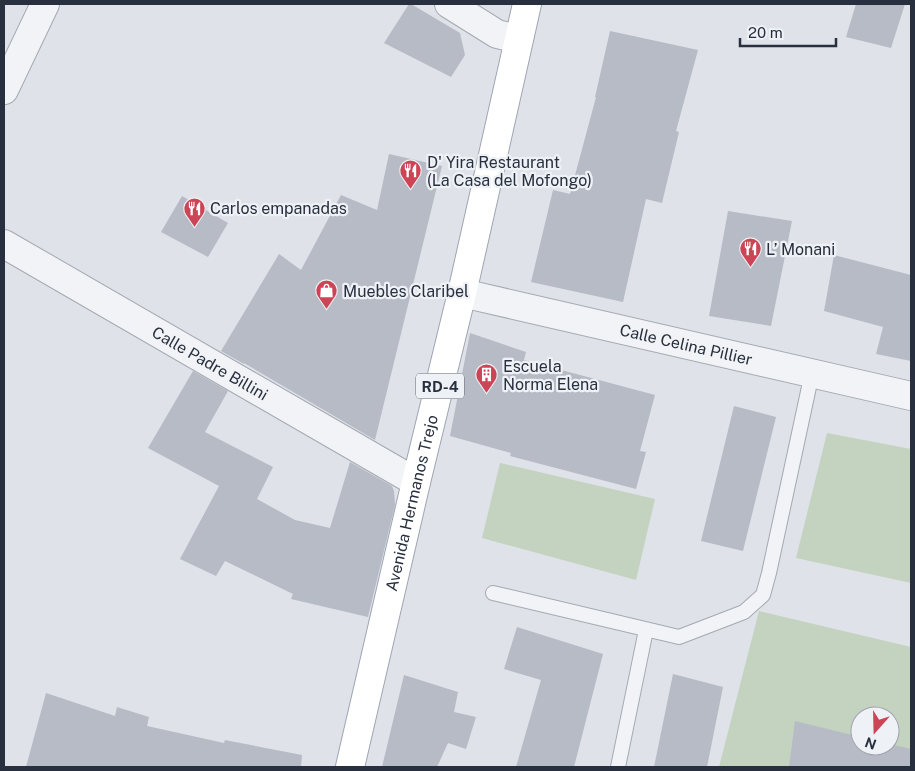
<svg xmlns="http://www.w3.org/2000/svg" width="915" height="771" viewBox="0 0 915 771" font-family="'Public Sans',sans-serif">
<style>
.green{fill:#c4d2c0;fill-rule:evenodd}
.building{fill:#b6bbc5}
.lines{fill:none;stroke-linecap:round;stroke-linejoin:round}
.lane-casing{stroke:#a4a9b2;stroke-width:16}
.street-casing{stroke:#a4a9b2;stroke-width:30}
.primary-casing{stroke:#9ea6b3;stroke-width:30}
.lane{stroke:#f1f3f6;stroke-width:14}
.street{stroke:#f1f3f6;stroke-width:28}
.primary{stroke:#fff;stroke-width:28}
.labels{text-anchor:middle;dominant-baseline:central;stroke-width:4.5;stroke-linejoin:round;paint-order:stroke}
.shield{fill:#eef1f5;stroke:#636a76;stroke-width:1}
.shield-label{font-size:15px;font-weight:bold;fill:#28303f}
.poi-label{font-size:16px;fill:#28303f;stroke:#eef1f5;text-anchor:start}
.street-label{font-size:16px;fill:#28303f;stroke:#eef1f5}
</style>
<rect width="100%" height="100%" fill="#dfe2e8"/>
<!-- green -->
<path class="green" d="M827,433L911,449V583L796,558Z
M500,463L655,499L636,580L482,538Z
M759,611L911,647V767H719ZM860,716H890V746H860Z"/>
<!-- building -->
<path class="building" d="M409,4H411L460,33L465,55L451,77L384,43Z
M856,4H905L891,48L846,37Z
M610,31L698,50L676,131L679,132L662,203L646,199L623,302L531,282L553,190L570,194L596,97H595Z
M389,154L442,166L375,440L244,363V364L221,351L279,254L301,270L341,195L377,210Z
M182,196L228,223L208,257L161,232Z
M728,211L792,221L771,326L709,316Z
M834,255L911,275V361L876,354L883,327L824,311Z
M470,333L526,352L524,360L655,395L640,451L646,452L636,489L510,456L511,453L450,436Z
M193,371L228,391L205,432L273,467L257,499L295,520L330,528L350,462L392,486L394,491L395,505L368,617L291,599L293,594L225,561L216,576L180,559L219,486L148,448Z
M734,406L776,417L743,551L701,541Z
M517,627L603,654L574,767H516L541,680L504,669Z
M673,674L723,687L707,767H654Z
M404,675L458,692L454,712L476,717L466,749L448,743L437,767H382Z
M46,693L115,716L117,707L149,717L147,726L224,743L225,740L302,755L301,767H26Z
M795,721L860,737V746H890V744L911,749V767H789Z"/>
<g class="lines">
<defs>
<path id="lane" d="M493,593L679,637L744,612L763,595L769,573L812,373
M618,767L646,630"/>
<g id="street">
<path d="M449,4L497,34L518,39"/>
<path d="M4,90L45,4"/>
<path id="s1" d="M4,244L416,482"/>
<path id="s2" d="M462,293L911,396"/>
</g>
<g id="primary">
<path id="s3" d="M350,767L416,482L462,293L527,4"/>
</g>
</defs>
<!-- lane casing -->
<use href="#lane" class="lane-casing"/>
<!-- street casing -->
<use href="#street" class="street-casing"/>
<!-- primary casing -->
<use href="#primary" class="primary-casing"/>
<!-- lane -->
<use href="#lane" class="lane"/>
<!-- street -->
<use href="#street" class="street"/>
<!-- primary -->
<use href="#primary" class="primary"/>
</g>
<!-- icons -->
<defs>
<symbol id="restaurant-pin" viewBox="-11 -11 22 30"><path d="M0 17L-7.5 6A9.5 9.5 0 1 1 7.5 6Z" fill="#cc4556" stroke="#eef1f5"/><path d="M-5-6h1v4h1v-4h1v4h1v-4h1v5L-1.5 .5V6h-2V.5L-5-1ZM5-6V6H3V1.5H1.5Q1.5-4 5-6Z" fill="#fff"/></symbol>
<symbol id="shop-pin" viewBox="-11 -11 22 30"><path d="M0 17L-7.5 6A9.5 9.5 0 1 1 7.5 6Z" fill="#cc4556" stroke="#eef1f5"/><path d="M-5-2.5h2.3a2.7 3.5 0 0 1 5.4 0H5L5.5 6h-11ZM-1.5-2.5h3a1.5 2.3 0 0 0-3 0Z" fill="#fff"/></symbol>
<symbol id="building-pin" viewBox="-11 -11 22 30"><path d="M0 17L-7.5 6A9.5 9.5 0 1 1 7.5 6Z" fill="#cc4556" stroke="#eef1f5"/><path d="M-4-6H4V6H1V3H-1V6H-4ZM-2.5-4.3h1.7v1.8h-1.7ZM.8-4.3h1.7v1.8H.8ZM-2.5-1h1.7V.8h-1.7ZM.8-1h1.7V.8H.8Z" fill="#fff"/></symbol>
</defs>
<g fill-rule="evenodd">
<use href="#restaurant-pin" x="398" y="158" width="25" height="34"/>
<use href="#restaurant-pin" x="182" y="196" width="25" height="34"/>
<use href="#restaurant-pin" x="738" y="236" width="25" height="34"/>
<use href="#shop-pin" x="314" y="278" width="25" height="34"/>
<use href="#building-pin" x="474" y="362" width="25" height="34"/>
</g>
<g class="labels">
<!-- shield labels -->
<rect class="shield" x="416" y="373.5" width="48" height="25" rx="4"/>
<g class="shield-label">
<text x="440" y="386">RD-4</text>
</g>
<!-- poi labels -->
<g class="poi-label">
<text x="427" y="162">D' Yira Restaurant<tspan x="427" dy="18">(La Casa del Mofongo)</tspan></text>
<text x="210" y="208">Carlos empanadas</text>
<text x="766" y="249">L’ Monani</text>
<text x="343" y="291">Muebles Claribel</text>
<text x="503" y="366">Escuela<tspan x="503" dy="18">Norma Elena</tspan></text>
</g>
<!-- street labels -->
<g class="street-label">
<text stroke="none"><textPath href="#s2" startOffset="230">Calle Celina Pillier</textPath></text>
<text stroke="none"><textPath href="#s1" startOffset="238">Calle Padre Billini</textPath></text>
<text stroke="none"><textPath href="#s3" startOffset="271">Avenida Hermanos Trejo</textPath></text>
</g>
</g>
<!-- border -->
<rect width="915" height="771" fill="none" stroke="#28303f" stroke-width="10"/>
<!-- north arrow -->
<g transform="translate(875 731) rotate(200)"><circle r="24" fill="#eef1f5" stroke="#9fa4ac"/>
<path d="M0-4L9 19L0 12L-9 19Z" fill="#cc4556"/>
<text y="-8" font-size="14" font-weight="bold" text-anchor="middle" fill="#28303f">N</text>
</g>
<!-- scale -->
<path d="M740 38v8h96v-8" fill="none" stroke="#28303f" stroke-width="2.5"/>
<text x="748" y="38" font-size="15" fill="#28303f" stroke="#eef1f5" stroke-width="4" paint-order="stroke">20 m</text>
</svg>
